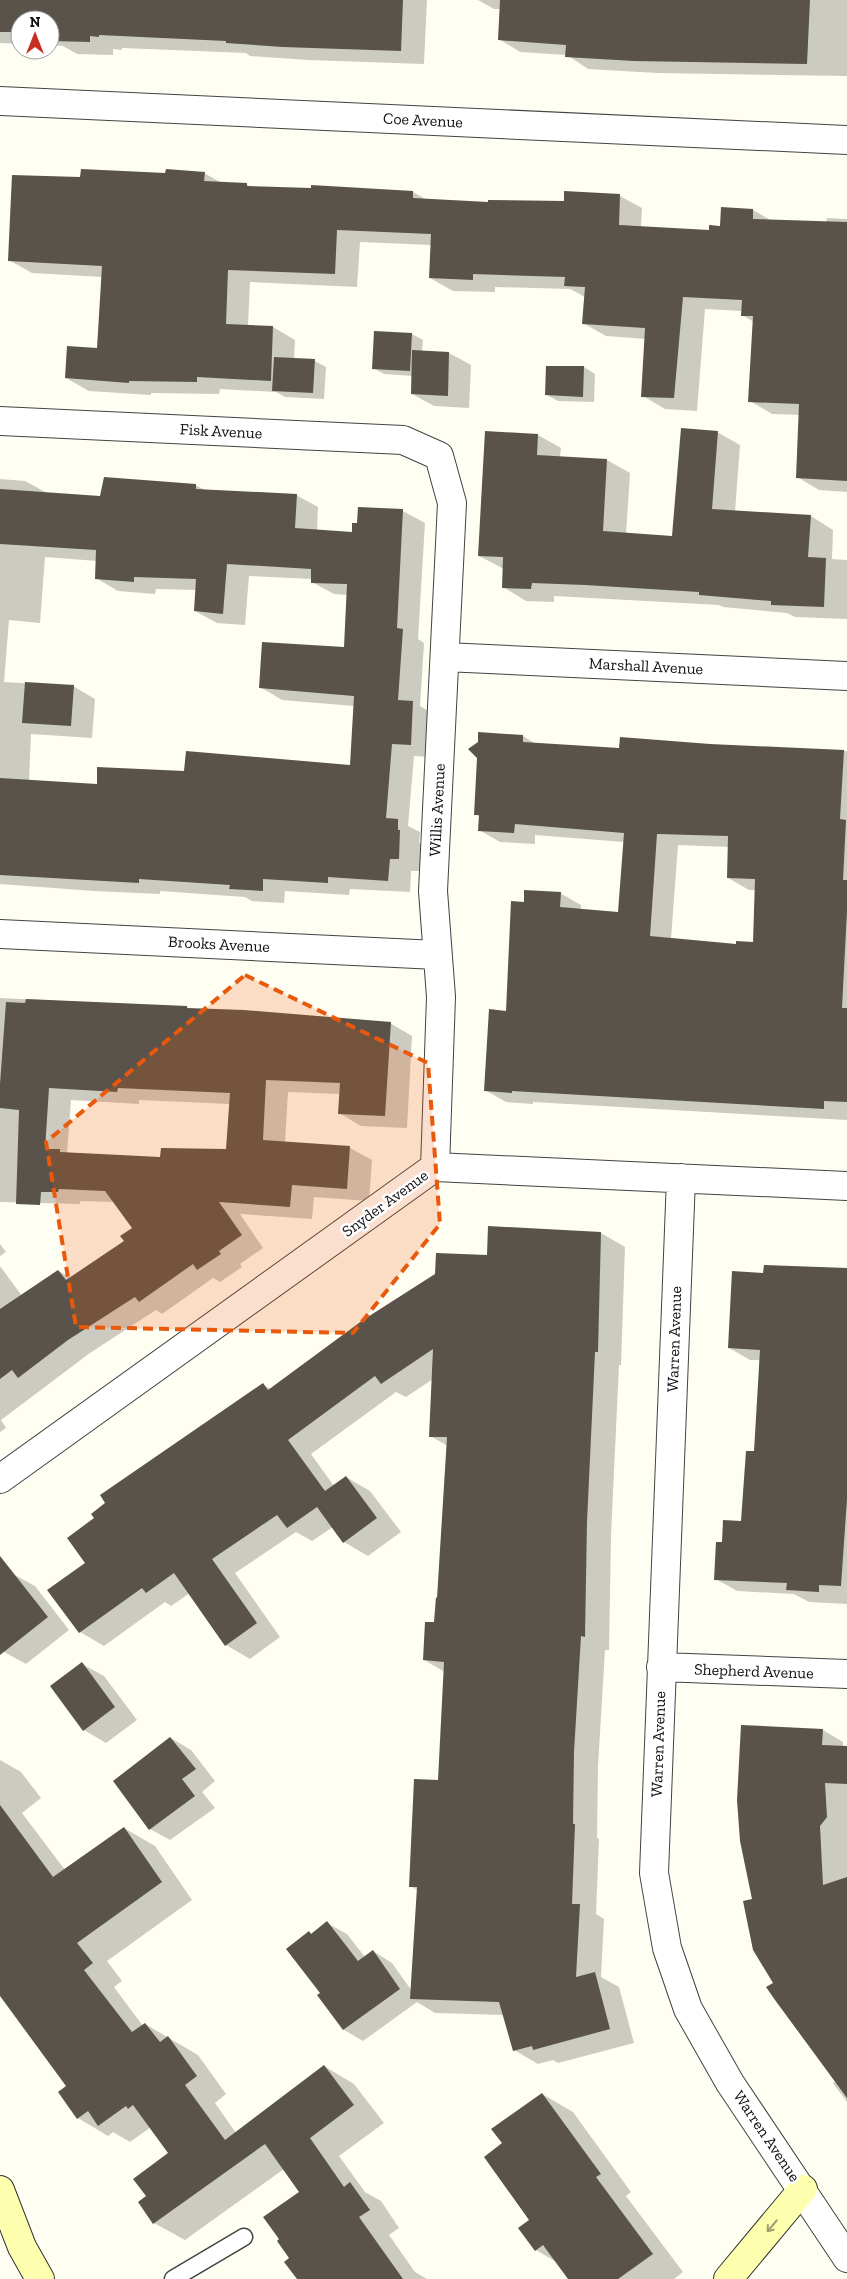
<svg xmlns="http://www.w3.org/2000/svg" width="847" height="2279" viewBox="0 0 847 2279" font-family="'Zilla Slab',serif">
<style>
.shadow{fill:#0003;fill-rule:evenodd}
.building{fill:#59534c;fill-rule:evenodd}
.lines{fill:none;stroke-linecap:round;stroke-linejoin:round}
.lane-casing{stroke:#434343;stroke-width:19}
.street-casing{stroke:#434343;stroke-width:30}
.secondary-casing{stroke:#323232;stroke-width:30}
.lane{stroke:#fff;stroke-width:16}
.street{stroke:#fff;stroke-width:28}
.secondary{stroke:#fdffae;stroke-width:28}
.oneway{stroke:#9e9f6f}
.marked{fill:#e8590c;fill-opacity:0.2;stroke:#e8590c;stroke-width:4;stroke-dasharray:10 6;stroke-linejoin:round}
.labels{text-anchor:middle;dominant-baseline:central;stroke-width:5;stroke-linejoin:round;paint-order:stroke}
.street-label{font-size:16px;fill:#101010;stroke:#fff}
</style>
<rect width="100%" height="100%" fill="#fffef3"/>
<!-- shadow -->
<path class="shadow" d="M0,0H427L424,64L308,60L250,56L246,53L122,48V50L113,49V55L77,54L63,46L50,45V20H20V44L0,43Z
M478,0H847V76L657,73L588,69L567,55L520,52L499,39L501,9H494Z
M204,173L222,183L247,185L251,187L413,192L427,200L489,203L565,202L566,192L620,196L642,208L641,227L710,231L753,210L772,221L826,223L827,218L847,219V492L819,490L797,477L800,415L772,414L750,401L754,322L742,315V311L705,309L697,411L665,409L643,396L646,339L606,336L583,323L585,297L570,289L495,287V292L453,291L430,278L432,245L360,242L357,287L250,282L248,326L273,327L295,340L294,360L315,361L326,367L324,399L285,397L276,392L220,389L219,394L151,393V395L89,391L66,378L98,349L103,277L32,273L9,260L82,178Z
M375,332L412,334L423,340L422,351L449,353L471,365L469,408L434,406L412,394L413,376L384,374L373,368Z
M584,367L595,374L594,402L558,401L547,395Z
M717,432L740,445L735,512L811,516L833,530L832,559L847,560V619L795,617L787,613L723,607L719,605L554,596V602L526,601L503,587L504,569L479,556L538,435L561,448L560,457L607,460L630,473L626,534L673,537Z
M0,479L25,481L47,493L101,497L195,485L205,490L296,495L318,507L317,531L353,533L403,511L425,523L418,639L424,643L420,706L435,715L433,757L414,756L408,826L420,832L419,843L422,844L420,871H411L410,892L350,889L349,895L285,891L284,903L252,901L245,897L160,891V894L94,891L0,884ZM45,557L97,561L96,578L118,591L155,594L156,589L197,590L195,611L217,623L245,625L249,576L312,579V582L334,594L347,595L345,649L260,687L282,700L354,706L351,766L185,772L98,785L29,781L31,734L92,738L95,699L73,686L4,682L9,620L40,623Z
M523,736L536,744L621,749L710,745L847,751V1120L533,1102V1104L506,1102L485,1090L508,1012L525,903L560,893L581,905V910L619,913L624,842L535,835V844L500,842L479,830L480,817L475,814ZM678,845L729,847L728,878L749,890H756L754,943L737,945L671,939Z
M0,998L187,1007L192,1010L390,1023L412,1036L407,1128L361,1126L339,1113L340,1094L288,1092L285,1143L350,1148L372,1160L369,1201L314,1197L312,1219L240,1214L263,1248L240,1264L242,1267L220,1282L213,1278L162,1314L156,1310L90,1353L1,1420L6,1428L0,1432V1266L22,1296L59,1271L71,1278L125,1241L134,1228L115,1202L80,1201V1204L0,1202ZM71,1100L139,1104V1100L230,1104L227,1150L162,1159L67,1154Z
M601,1233L625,1247L621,1365H619L611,1536L609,1650H605L598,1766L597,1838L599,1839L596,1914L604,1919L601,1977L619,1987L634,2043L558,2063L553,2060L538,2064L514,2050L504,2015L435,2013L417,2002L363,2041L344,2030L319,1995L321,1994L309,1933L312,1934L327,1923L347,1934L365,1957L373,1951L392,1963L412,1991L418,1890L410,1886L439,1782L445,1672L424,1660L435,1624L438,1599L448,1446L430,1436L433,1379L406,1397L396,1392L311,1454L334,1486L346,1477L370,1491L401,1532L368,1556L344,1542L333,1527L312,1541L296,1532L235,1573L280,1637L250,1659L226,1645L190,1593L171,1606L165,1602L104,1646L80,1632L87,1563L263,1385L271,1389L488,1256Z
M0,1244L6,1252L0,1256Z
M847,1269V1604L809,1602L794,1594L737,1591L716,1579L723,1543L742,1522L755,1453L760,1360H750L729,1348L764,1274Z
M13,1574L35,1586L69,1630L26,1664L4,1652L0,1646V1584Z
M82,1664L104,1676L137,1720L106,1743L84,1730L52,1686Z
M823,1730L843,1742V1747L847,1748V2102L833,2083L836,2081L775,1983L753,1900Z
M171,1738L191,1750L215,1781L202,1792L215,1808L170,1840L150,1829Z
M0,1760L21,1772L41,1798L22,1813L65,1870L124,1828L155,1846L192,1900L107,1961L122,1981L114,1987L143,2026L145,2024L198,2055L226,2094L215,2103L236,2133L324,2066L354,2084L384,2123L339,2156L365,2192L381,2201L399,2228L389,2235L415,2272L427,2279H298L291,2259L265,2217L301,2192L284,2169L185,2240L154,2223L147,2196L170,2153L151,2127L130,2142L113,2132L108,2136L78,2118L68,2086L0,1994Z
M542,2094L573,2112L631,2192L626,2196L683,2272L674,2279H570L558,2263L536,2250L531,2220L504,2144Z"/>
<!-- building -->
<path class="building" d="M0,0H403L401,51L283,47L226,43V41L99,35V37L90,36V42L52,41L50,20H20V32H0Z
M500,0H810L807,64L634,61L565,57L566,45L498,40Z
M81,169L165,173L166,169L205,172L204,181L247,183V186L311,188V185L413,191V198L488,202V200L564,201V191L620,194L619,225L709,230V225L720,226L721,207L753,209V219L847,222V481L796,478L799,404L748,402L753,316H741L742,300L683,297L674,398L641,397L645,328L582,324L585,287L564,286L565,277L473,274V280L429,278L431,234L337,230L335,274L228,270L226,324L273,326L271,381L197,377V382L129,381V383L65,378L67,346L97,348L102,266L8,261L12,175L80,177Z
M374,331L412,333L410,371L372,369Z
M412,350L449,352L448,396L411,394Z
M274,357L315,359L313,393L272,391Z
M546,366H584L583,397L545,395Z
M681,428L718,431L712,509L811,515L808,557L826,558L824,607L771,605V601L699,595V592L585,585L532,583L531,589L502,588L503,557L478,556L485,431L538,434L537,455L607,459L603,531L672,536Z
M104,477L196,484V489L297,494L295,528L352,532V523H357L358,507L403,509L397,628L403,629L398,700L413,701L411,745L392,744L386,818L398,819V830H400L399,859H390L388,881L328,877V883L263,879V891L229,889L230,885L139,879V883L0,875V778L97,784V767L184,771L186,751L350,765L354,696L259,688L262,642L344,647L347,584L311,583V569L227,564L223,614L194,611L196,579L134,577V582L95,579L96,550L0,544V489L100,496Z
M25,682L74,685L71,726L22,723Z
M478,732L523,735V742L619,748L620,737L710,744L844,750L840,819L846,820L843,880H847V911L842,1008H847V1102L824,1101V1109L512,1091V1093L484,1091L489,1009L506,1011L511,901L524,902V890L561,892L560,907L618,912L624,833L515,824L514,833L478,831L479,815H474L477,758L468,749L478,742ZM657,834L728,836L727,878L755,879L753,942L736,941V944L650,936Z
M26,999L187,1006V1008L244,1010L391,1022L385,1116L338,1114L340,1083L266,1080L263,1140L350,1146L347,1189L292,1185L290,1207L219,1202L242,1235L219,1251L221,1254L197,1270L193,1264L139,1302L135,1297L68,1340L18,1378L12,1370L0,1379V1309L58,1270L66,1280L124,1241L120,1236L132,1228L105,1191L59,1189L58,1192H41L40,1205L16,1204L19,1110L0,1108V1084L6,1002L25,1003ZM49,1088L117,1092L118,1088L230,1093L226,1149L161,1148L160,1157L60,1152V1149H45Z
M488,1226L601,1232L598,1352H595L587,1522L585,1637L581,1636L574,1752L573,1824H575L572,1904H580L576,1977L595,1972L610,2029L533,2050L532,2046L513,2051L499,2002L410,1999L417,1887H409L414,1779L438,1780L444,1662L423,1660L425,1622H434L436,1597L437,1598L447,1437H429L433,1349L381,1384L375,1376L288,1440L325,1491L346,1476L377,1518L343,1543L317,1507L287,1528L277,1515L212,1559L257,1623L225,1646L174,1573L146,1593L142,1588L79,1633L47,1590L85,1563L67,1538L94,1518L91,1514L105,1503L100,1495L263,1383L268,1390L363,1320L435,1274L436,1253L487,1255Z
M764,1265L847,1268V1499L841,1586L819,1585V1592L786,1590L787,1583L714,1580L716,1542H722L723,1520L741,1521L746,1451H754L760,1350L728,1348L732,1271L763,1273Z
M0,1556L48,1617L0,1655Z
M82,1662L115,1707L83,1731L50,1686Z
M741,1725L823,1729L822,1745L847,1746V1784L825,1783L827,1817L820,1826L823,1885L847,1877V2098L775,2000L766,1987L773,1983L753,1950L743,1901L752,1899L740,1841L737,1800Z
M170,1737L196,1769L182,1779L195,1796L149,1830L113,1781Z
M0,1805L53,1877L124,1827L162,1882L77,1943L93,1963L84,1970L132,2032L145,2023L160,2042L168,2036L197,2076L185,2085L225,2140L324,2065L354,2105L310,2138L344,2187L350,2182L370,2210L359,2217L403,2279H297L284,2262L289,2258L277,2241L279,2239L263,2217L299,2192L265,2144L153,2224L138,2202L146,2196L133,2179L168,2153L133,2105L128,2109L126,2106L98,2126L88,2111L77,2119L58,2092L66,2086L0,1996Z
M327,1921L358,1961L373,1950L400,1989L343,2030L317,1995L320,1993L286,1949L309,1931L311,1934Z
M542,2093L601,2174L596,2177L653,2254L618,2279H568L543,2245L535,2251L518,2228L529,2220L484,2157L502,2143L491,2129Z"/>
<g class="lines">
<defs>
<path id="lane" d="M173,2279L244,2237"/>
<path id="street" d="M0,101L847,140
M0,421L403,440L439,456L452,503L433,891L441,997L435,1167
M445,657L847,676
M0,934L437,955
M681,1178L654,1873L667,1948L688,2009L730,2083L847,2258
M0,1479L435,1167L847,1186
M661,1667L847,1674"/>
<path id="secondary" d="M0,2190L22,2247L40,2279
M728,2279L803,2189"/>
</defs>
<!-- lane casing -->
<use href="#lane" class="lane-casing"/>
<!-- street casing -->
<use href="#street" class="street-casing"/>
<!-- secondary casing -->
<use href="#secondary" class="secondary-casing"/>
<!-- lane -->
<use href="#lane" class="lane"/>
<!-- street -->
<use href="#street" class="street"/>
<!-- secondary -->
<use href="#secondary" class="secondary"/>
</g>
<!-- one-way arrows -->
<defs><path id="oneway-shaft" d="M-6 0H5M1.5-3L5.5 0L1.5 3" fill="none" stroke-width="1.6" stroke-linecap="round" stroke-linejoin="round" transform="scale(1.25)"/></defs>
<use class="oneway" href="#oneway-shaft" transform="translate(772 2226) rotate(130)"/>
<!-- marked area -->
<path class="marked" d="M245,975L428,1063L440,1224L353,1333L76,1327L46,1142Z"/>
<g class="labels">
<!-- street labels -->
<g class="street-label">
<text transform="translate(423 120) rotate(3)">Coe Avenue</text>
<text transform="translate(221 431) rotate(3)">Fisk Avenue</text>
<text transform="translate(646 666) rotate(3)">Marshall Avenue</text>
<text transform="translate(437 810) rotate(-87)">Willis Avenue</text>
<text transform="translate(219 944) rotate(3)">Brooks Avenue</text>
<text transform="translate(385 1203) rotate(-36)">Snyder Avenue</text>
<text transform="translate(674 1339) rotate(-88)">Warren Avenue</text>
<text transform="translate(754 1671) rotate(2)">Shepherd Avenue</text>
<text transform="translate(658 1744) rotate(-88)">Warren Avenue</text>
<text transform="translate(767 2136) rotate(56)">Warren Avenue</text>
</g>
</g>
<!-- north arrow -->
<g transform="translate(35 35)"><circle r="24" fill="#ffffff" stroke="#9f9f9f"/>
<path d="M0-4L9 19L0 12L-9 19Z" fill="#c73021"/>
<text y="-8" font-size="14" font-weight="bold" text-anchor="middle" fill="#101010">N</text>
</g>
</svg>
